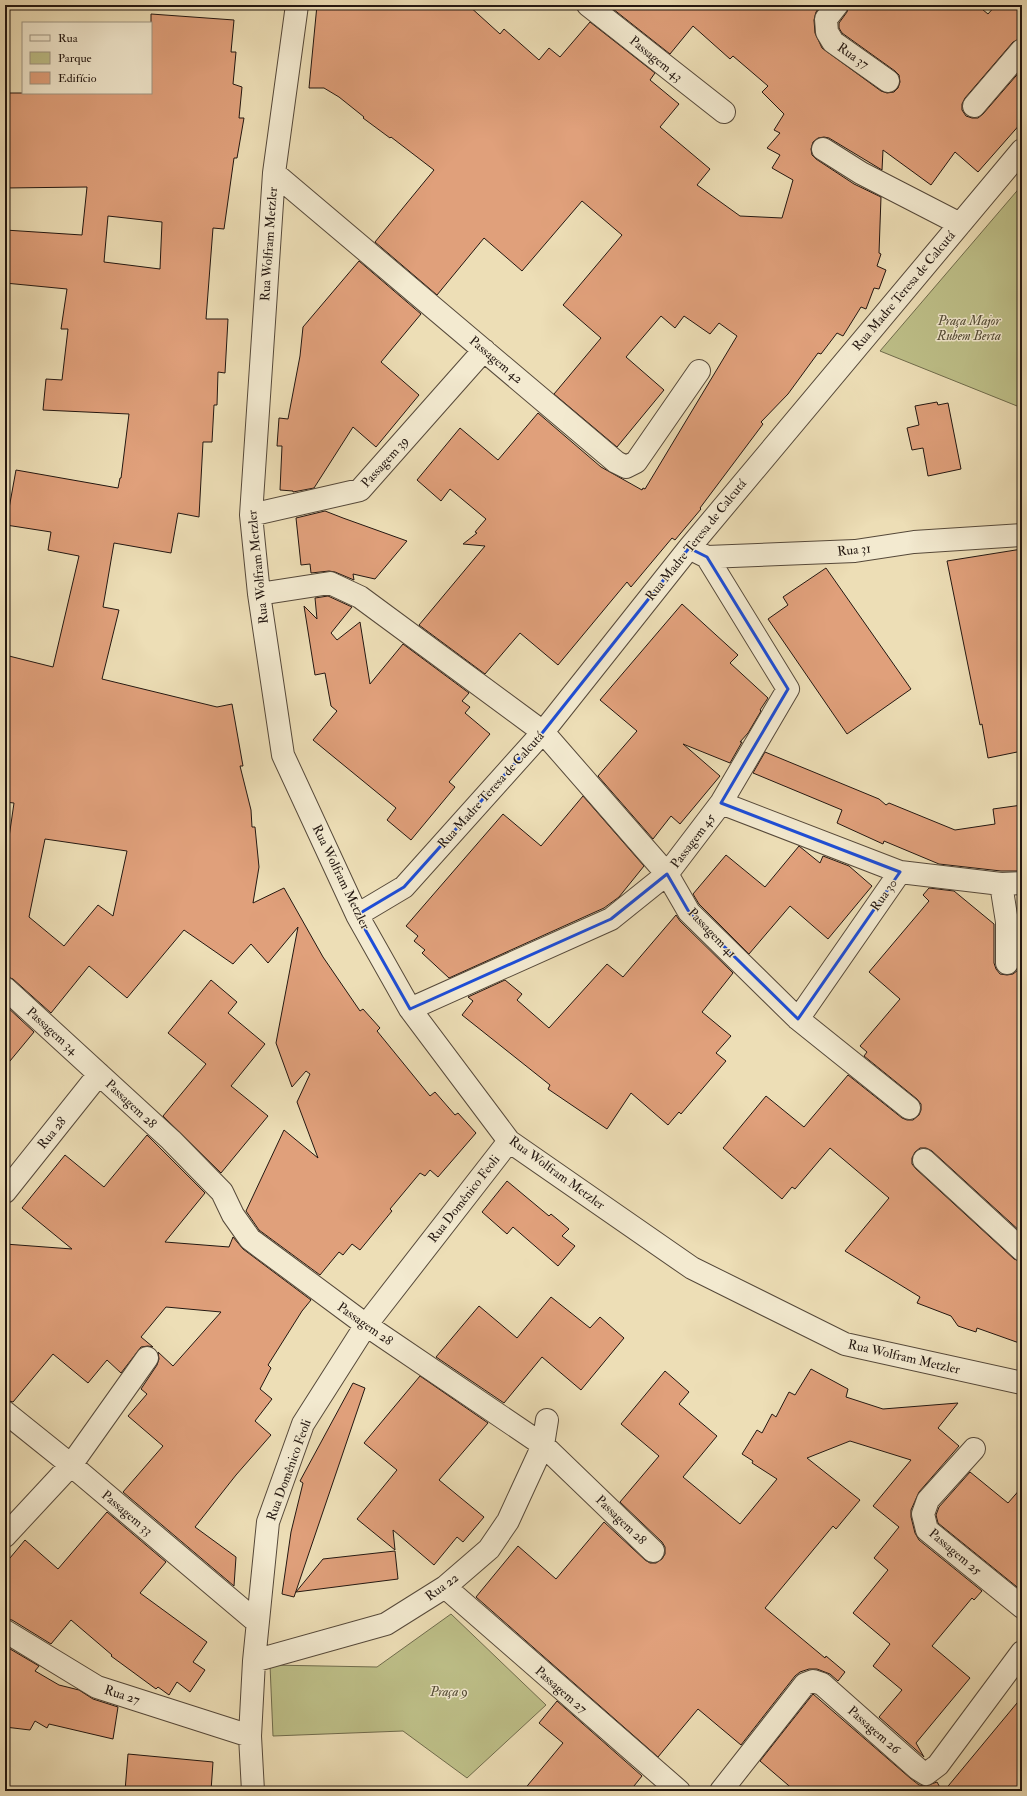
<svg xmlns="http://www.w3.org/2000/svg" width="1027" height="1796" viewBox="0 0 1027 1796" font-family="'IM FELL Double Pica',serif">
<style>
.green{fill:#bec089;stroke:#706c4d}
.building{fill:#e0a07b;stroke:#231711;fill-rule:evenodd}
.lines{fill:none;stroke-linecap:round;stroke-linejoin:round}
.minor-casing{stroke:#56493a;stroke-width:24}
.minor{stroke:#f3ead0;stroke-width:22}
.marked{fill:none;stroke:#1d4ed8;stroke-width:3;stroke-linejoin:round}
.labels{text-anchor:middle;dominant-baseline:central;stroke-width:3;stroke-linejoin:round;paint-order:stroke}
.street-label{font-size:13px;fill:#231711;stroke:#f3ead0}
.park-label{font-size:13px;font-style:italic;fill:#524a35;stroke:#f3ead0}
</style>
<rect width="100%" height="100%" fill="#eddeb6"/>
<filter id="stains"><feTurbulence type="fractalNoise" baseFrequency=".005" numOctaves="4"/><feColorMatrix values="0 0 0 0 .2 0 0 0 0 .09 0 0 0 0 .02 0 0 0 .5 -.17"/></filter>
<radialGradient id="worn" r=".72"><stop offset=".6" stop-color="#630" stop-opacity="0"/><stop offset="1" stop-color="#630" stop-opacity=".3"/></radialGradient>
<!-- green -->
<path class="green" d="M1022,185V408L880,351Z
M451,1614L546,1705L467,1778L403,1731L273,1736L270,1665L377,1667Z"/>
<!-- building -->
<path class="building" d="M317,5H468L500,34L504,29L539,60L549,48L560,57L590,22L655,73L650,80L679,104L660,127L710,169L697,185L740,216L782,218L793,180L772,168L780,155L767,148L780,133L774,130L784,114L762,92L768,86L733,56L730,59L693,26L670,54L608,5H821L816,12L814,20L815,33L822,48L881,91L887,93L894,92L898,88L900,82L899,75L895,71L842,33L839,28V23L847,12L849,5H977L988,14L996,5H1014L1022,12V38L1013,42L965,98L962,104V110L966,116L972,118H978L983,114L1022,69V122L978,172L955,152L931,185L883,150L882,170L829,138L824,137L818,138L813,142L811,149L812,155L816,159L854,184L881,197L879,253L881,254L877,266L886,270L879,289L874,288L866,309L861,307L843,336L837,333L821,354L818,353L788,394L761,422L763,424L700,508L701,509L675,540L672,538L631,587L627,582L558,665L520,633L485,674L419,625L485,546L463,544L477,533L475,532L486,519L450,489L441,501L417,480L460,428L498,460L538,413L601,467L642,490L643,488L645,489L737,336L719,323L710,334L684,316L675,328L661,316L626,357L664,390L617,447L554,394L601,338L563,305L622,235L582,201L522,271L484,238L437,295L375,242L434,170L391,137L390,138L363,118L364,117L339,97L324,88H309Z
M151,14L234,20L231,52H236L233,84L242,87L239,118H244L237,158H234L224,229L213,228L206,319H228L225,373L218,372L217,405H214L212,442H203L199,517L178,513L171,553L114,543L103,607L119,610L102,679L217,707L232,704L243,766H240L251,810L252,827H255L259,867L253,903L284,888L323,957L360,1011L363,1009L380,1028L377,1031L430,1096L435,1092L455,1115L458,1113L476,1133L438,1177L430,1170L425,1176L420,1173L390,1209L392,1211L360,1250L352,1244L343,1255L339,1252L320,1275L259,1230L246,1211L284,1130L318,1158L297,1102L310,1074L306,1071L292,1087L276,1043L298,927L268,963L251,944L233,964L184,930L127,998L89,966L51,1013L13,979L5,976V865L14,803L5,802V655L53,667L79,556L48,550L51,532L6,525L16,470L118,488L120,478H121L129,414L43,410L46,379L62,380L68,329H61L67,289L5,283V230L82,235L87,187L5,188V93H151ZM108,216L162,222L160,269L104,262ZM45,839L127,851L113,916L98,905L64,946L29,917Z
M359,261L421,314L381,362L419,395L376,447L353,427L314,488L293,492V491L280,490L282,446H277L279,418L288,419L300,356L303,327Z
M937,402L938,405L948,403L961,469L928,476L923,448L912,450L907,428L919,425L915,406Z
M325,511L343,518L407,541L375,579L353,574L354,580L335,572L329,571L311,573L310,564L301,565L296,518Z
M1022,549V751L988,758L982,724L980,725L947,561Z
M826,568L911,689L847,734L768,619L788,605L783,597Z
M328,596L352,607L331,633L337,640L360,622L370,684L403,644L469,693L462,701L470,707L465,713L490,734L449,782L455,787L411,840L387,820L396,808L313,740L337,711L331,706L325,673L315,675L304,606L317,619L315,598Z
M682,604L738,655L730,663L768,698L760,710L761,711L748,733L740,742H742L730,763L683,744L720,776L680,824L671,816L653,839L598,776L637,731L600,700Z
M765,752L879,799L886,805L889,803L955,830L995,824L993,809L1022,805V871H1001L939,864L884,841L883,844L837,823L842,810L753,773Z
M583,796L644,866L619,897L604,908L449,978L422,953L425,950L414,941L418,936L406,926L503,814L541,846Z
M799,846L820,863L823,856L849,866L872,886L828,939L790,906L749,954L699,904L693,894L726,855L765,887Z
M929,888L954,891L994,924V963L996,969L1000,974L1007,975L1013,974L1018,970L1020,963V945L1022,947V1233L932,1151L926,1148H920L915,1152L912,1158V1164L916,1169L1014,1259L1022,1262V1344L977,1328L976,1332L958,1326L951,1316L917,1303L920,1297L845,1251L889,1198L830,1148L795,1189L792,1187L782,1199L723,1148L766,1096L804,1127L848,1075L902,1118L907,1120H913L919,1115L921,1110V1104L917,1099L864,1056L867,1052L860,1046L900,999L869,972L929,901L923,895Z
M676,915L680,921L733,973L702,1012L731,1036L716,1053L726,1061L681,1114L679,1112L668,1125L631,1093L607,1129L548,1089L550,1085L462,1015L473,1001L468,997L505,980L522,994L517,1000L549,1028L607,964L623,977Z
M211,980L237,1002L228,1013L265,1044L231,1086L268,1116L221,1173L163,1116L206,1064L168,1033Z
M5,1005L34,1032L5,1067Z
M147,1135L205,1193L165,1242L229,1247L233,1237L243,1249L311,1300L302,1311L268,1365L271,1368L260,1389L272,1399L255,1421L271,1435L236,1475L195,1527L236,1557L234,1586L123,1492L163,1446L128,1416L147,1394L141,1389L157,1365L159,1359L158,1352L173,1366L221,1312L166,1307L141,1337L153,1347L148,1346L141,1347L121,1373L107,1360L88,1383L53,1354L13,1402L5,1400V1244L72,1249L22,1208L65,1155L104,1187Z
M507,1181L549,1216L551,1214L569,1229L562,1236L575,1246L558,1266L513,1227L507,1234L482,1212Z
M551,1297L590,1328L600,1317L624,1338L581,1390L542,1357L504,1403L436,1357L479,1306L517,1338Z
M811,1369L848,1389L846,1397L883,1409L958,1403L938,1428L959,1446L919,1492L911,1510V1517L915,1533L919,1540L982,1591L974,1600L972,1598L932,1646L970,1678L916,1743L924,1757L879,1717L902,1690L873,1666L890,1644L853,1613L888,1570L874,1558L899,1527L873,1506L911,1460L850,1441L807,1458L860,1500L836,1529L833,1526L765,1608L825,1658L826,1656L845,1672L838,1681L830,1674L817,1669H809L800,1672L795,1676L741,1745L698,1709L658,1757L476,1597L518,1546L556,1579L604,1522L645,1560L650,1563H656L662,1559L665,1554V1547L662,1542L620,1502L659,1456L621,1424L665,1371L689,1392L679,1404L717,1436L683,1477L740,1524L777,1479L752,1463L753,1461L742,1454L757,1430L762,1433L772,1414L776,1417L789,1392L795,1395Z
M420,1376L488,1423L439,1480L484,1517L463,1542L457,1537L434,1565L393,1530L395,1550L357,1519L397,1470L364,1443Z
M353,1383L365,1388L294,1597L282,1594L291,1532L303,1483L300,1481Z
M970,1472L1008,1503L1022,1487V1591L938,1523L936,1515L939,1507Z
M107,1512L166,1562L140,1593L207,1642L193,1662L205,1670L190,1692L177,1682L169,1695L158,1687L156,1689L111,1656L112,1655L71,1620L51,1644L12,1620L5,1619V1564L25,1540L58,1569Z
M395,1551L398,1579L296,1592L323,1559Z
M5,1646L39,1666L35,1671L59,1685L79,1690L93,1699L118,1707L113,1739L49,1724L47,1728L35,1721L30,1730L5,1727Z
M813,1694L910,1778L919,1785L926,1786L937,1782L942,1791H795L760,1761Z
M1022,1697V1791H944Z
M557,1701L642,1776L630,1791H523L563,1743L539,1723Z
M128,1754L213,1762L211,1791H125Z"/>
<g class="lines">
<defs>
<path id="minor" d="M297,5L274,173L251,515L259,594L283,755L357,915L410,1009L509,1141L692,1268L845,1344L1022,1383
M588,5L724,112
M837,5L826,19L827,32L833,42L888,81
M974,106L1022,50
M823,149L861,173L960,224
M274,173L616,462L626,467L636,462L699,371
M251,515L360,490L484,350
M697,552L707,557L855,551L914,542L1022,535
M259,594L330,583L360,597L543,732L667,874L689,912L798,1019L909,1108
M721,803L900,872
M1001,884L1007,922V963
M357,915L404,887L543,732L689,548L1022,150
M5,988L171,1140L222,1192L233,1215L250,1239L366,1325L543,1445L653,1551
M410,1009L611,919L667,874L721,803L788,689L707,557
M798,1019L900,872L1001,884L1022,883
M924,1160L1022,1250
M5,1192L99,1074
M5,1412L71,1465L147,1358
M974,1449L928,1500L923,1514L927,1530L1022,1607
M5,1536L71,1465L257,1622
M445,1587L679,1791
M5,1631L97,1687L250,1736
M254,1661L386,1624L445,1587L489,1549L508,1521L543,1445L547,1420
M253,1791L250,1736L254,1661L268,1522L303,1424L366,1325L509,1141
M721,1791L805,1684L813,1681L822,1684L918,1769L926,1774L938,1765L1022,1652"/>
</defs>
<!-- minor casing -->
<use href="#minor" class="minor-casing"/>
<!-- minor -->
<use href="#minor" class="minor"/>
</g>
<!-- marked area -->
<path class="marked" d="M689,548L707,557L788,689L721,803L900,872L798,1019L689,912L667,874L611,919L410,1009L357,915L404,887L543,732Z"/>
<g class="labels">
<!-- street labels -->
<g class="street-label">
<text transform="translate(853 56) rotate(35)">Rua 37</text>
<text transform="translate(656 59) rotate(39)">Passagem 43</text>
<text transform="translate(269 244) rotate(-86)">Rua Wolfram Metzler</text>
<text transform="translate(904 291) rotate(-50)">Rua Madre Teresa de Calcutá</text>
<text transform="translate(496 360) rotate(40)">Passagem 42</text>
<text transform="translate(385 462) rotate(-48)">Passagem 39</text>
<text transform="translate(696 540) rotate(-51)">Rua Madre Teresa de Calcutá</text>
<text transform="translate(854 550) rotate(-6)">Rua 31</text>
<text transform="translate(258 567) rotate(-96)">Rua Wolfram Metzler</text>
<text transform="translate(491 790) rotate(-48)">Rua Madre Teresa de Calcutá</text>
<text transform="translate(693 841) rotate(-53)">Passagem 45</text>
<text transform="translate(341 877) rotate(64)">Rua Wolfram Metzler</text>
<text transform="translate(884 895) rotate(-55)">Rua 30</text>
<text transform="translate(712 933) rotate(46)">Passagem 41</text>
<text transform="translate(52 1031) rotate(42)">Passagem 34</text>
<text transform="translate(131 1104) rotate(43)">Passagem 28</text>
<text transform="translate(52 1133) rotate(-51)">Rua 28</text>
<text transform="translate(557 1173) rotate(36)">Rua Wolfram Metzler</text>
<text transform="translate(464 1199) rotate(-52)">Rua Domênico Feoli</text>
<text transform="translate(365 1324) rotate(35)">Passagem 28</text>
<text transform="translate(904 1357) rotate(13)">Rua Wolfram Metzler</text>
<text transform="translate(289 1470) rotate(-70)">Rua Domênico Feoli</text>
<text transform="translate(127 1513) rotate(40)">Passagem 33</text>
<text transform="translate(621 1520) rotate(44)">Passagem 28</text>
<text transform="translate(955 1552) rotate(40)">Passagem 25</text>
<text transform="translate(442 1587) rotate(-36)">Rua 22</text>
<text transform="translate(561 1690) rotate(41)">Passagem 27</text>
<text transform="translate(122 1695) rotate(18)">Rua 27</text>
<text transform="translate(874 1730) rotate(41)">Passagem 26</text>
</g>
<!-- park labels -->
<g class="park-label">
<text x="969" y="321">Praça Major<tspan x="969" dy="15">Rubem Berta</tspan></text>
<text x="449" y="1692">Praça 9</text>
</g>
</g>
<!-- margin -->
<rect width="1027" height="1796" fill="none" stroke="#eddeb6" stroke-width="20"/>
<rect x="6" y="6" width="1015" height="1784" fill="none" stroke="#231711" stroke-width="2"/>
<rect x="10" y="10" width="1007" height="1776" fill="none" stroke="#231711"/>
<!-- legend -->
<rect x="22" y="22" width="130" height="72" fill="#f3ead0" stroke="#a09684"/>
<rect x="30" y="35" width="20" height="6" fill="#f3ead0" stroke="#a09684"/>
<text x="58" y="42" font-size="12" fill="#231711">Rua</text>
<rect x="30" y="52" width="20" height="12" fill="#bec089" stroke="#a09684"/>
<text x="58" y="62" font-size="12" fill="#231711">Parque</text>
<rect x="30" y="72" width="20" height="12" fill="#e0a07b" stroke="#a09684"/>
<text x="58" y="82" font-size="12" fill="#231711">Edifício</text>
<rect width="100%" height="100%" filter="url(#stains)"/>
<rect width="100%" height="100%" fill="url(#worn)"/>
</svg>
